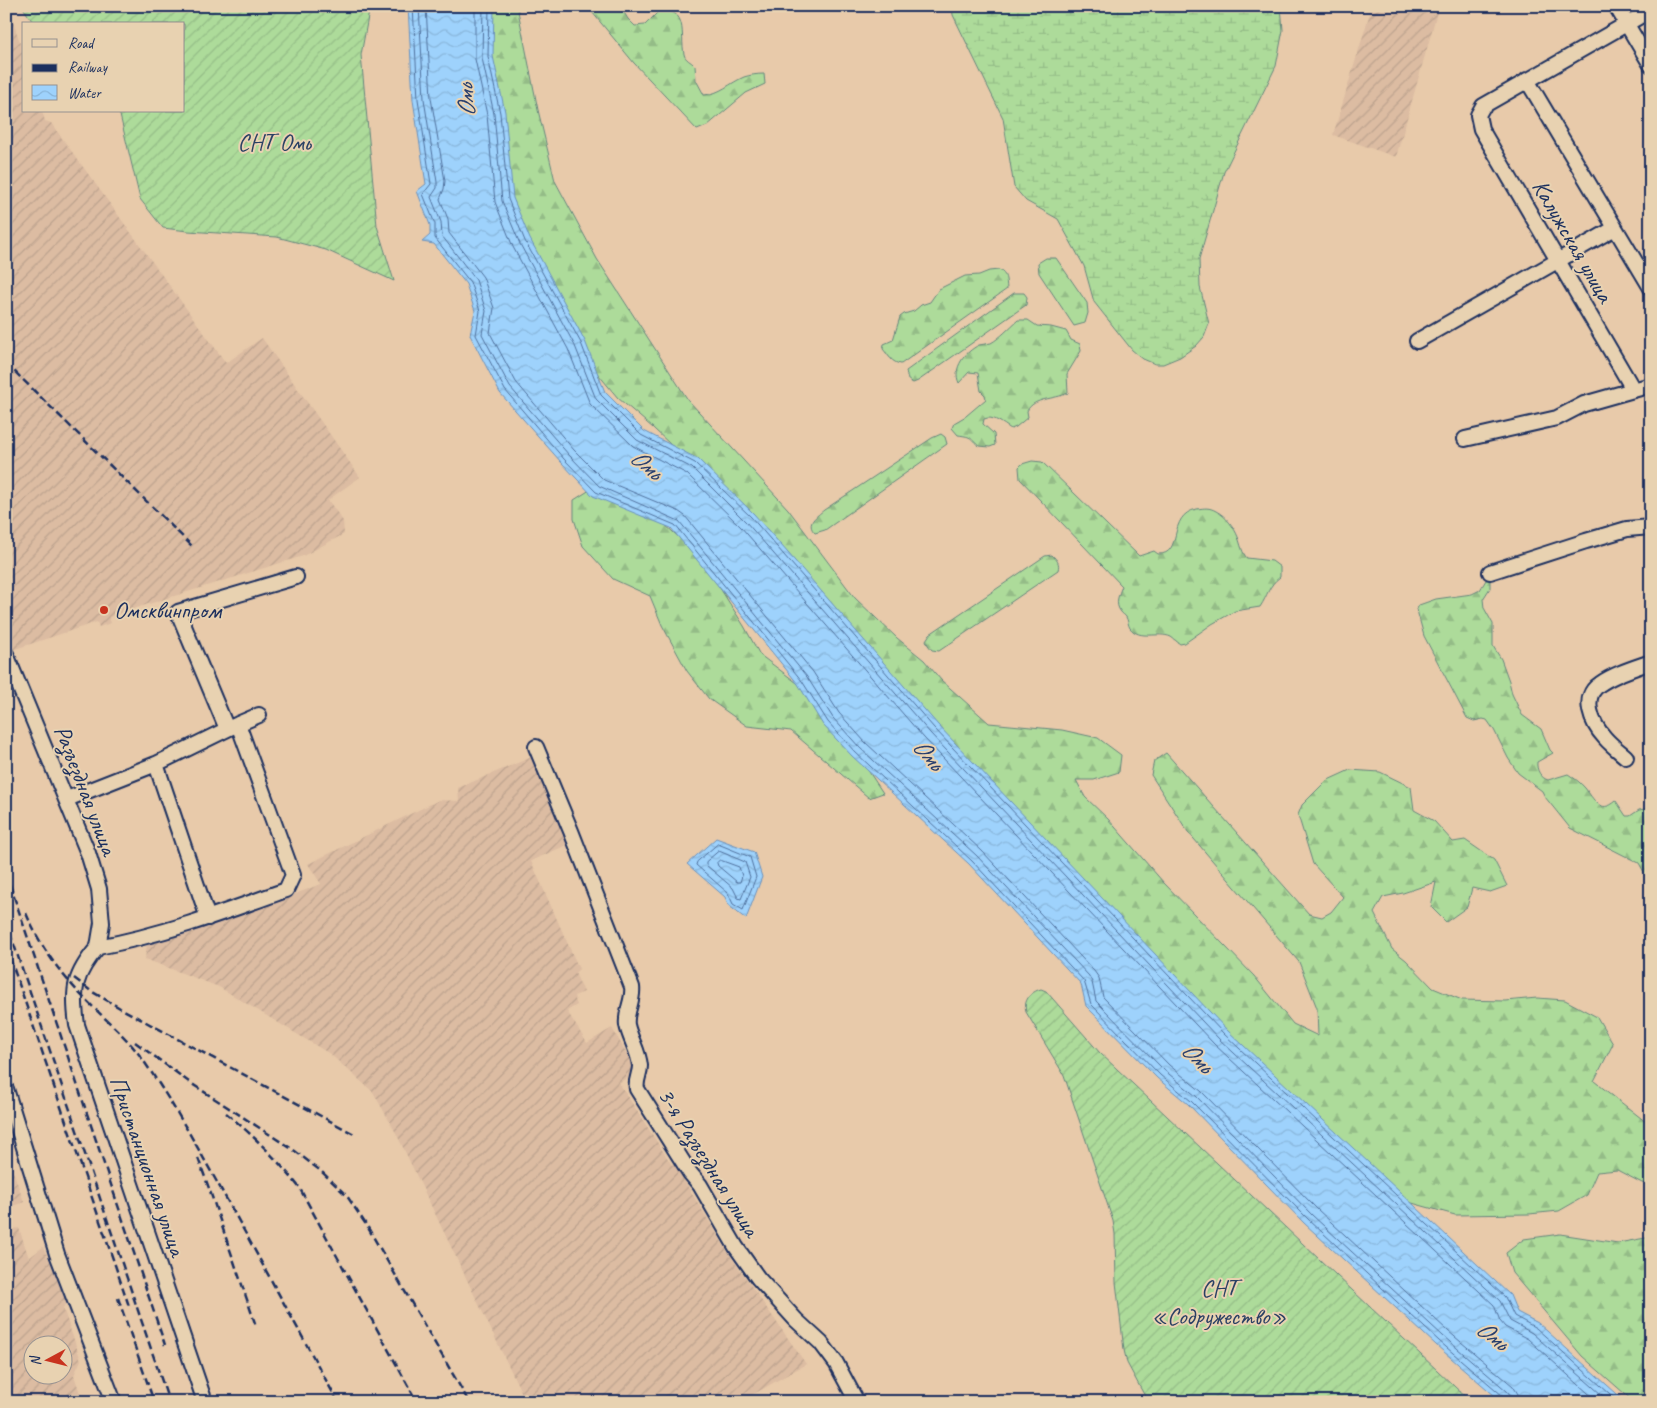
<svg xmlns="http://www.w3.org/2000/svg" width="1657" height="1408" viewBox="0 0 1657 1408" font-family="Caveat,sans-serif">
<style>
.industrial{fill:url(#industrial-furrows);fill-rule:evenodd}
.forest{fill:url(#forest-firs);stroke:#64857c}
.wetland{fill:url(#wetland-marsh);stroke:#64857c}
.garden{fill:url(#garden-furrows);stroke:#64857c}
.water{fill:url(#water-waves);stroke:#6a91bd}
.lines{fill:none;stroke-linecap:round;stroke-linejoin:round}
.shore{stroke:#4f709d;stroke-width:1}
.minor-casing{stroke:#1b2f5e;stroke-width:18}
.minor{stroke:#e8d2b1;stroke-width:14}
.rail{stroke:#1b2f5e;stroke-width:2.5;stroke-dasharray:8 4;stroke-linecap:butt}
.poi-dot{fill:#c8321e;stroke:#e8d2b1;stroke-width:2}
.labels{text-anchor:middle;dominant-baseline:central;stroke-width:4;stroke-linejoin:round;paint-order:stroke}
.park-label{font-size:24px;fill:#2a4064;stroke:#e8d2b1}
.street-label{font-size:24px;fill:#1b2f5e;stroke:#e8d2b1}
.poi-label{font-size:24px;fill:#1b2f5e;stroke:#e8d2b1;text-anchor:start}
.water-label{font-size:25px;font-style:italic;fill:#283f6e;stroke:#e8d2b1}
</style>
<defs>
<pattern id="industrial-furrows" width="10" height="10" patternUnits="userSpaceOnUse" patternTransform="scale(1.25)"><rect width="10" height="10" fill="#dcbca2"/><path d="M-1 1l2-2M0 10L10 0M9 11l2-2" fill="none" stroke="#bca28e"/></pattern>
<pattern id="forest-firs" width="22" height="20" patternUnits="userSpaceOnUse" patternTransform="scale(1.25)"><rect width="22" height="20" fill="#addb9a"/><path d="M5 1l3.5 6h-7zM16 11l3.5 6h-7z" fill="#94bc87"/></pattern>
<pattern id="wetland-marsh" width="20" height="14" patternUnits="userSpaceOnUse" patternTransform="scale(1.25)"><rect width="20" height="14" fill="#addb9a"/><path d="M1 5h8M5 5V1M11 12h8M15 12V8" fill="none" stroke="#94bc87"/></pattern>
<pattern id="garden-furrows" width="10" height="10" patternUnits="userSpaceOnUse" patternTransform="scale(1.25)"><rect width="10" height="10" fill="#addb9a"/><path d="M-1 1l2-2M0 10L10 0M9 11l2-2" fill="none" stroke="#94bc87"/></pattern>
<pattern id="water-waves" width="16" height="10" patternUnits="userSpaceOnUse" patternTransform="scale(1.25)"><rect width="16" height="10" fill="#9ed2fc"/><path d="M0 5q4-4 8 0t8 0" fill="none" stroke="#88b5da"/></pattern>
</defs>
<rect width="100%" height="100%" fill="#e8caaa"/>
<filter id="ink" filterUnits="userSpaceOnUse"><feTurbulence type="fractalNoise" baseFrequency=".02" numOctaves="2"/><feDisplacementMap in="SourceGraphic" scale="10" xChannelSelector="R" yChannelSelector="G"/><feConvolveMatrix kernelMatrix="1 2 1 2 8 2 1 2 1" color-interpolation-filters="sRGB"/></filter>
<g filter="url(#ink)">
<!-- industrial -->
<path class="industrial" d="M6,6H8L24,55V111H42L45,121L51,123L226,363L262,338L360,477L328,500L343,521L344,534L303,556L139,607L109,617L111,623L99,627L97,622L6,652Z
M1372,6H1439L1396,157L1333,135Z
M534,756L569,844L531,861L579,969L575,973L584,992L574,996L577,1005L567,1011L587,1043L612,1028L637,1071L619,1083L672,1165L674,1164L731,1257L806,1364L740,1402H526L396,1133L373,1092L330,1054L219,987L145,959L147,944L236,917L321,884L308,864L439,800L459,801L458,788Z
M6,1138L12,1151L7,1154L24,1202L7,1208L14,1229L19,1228L29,1258L43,1247L68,1299L63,1308L81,1360L74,1375L83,1402H6ZM32,1346H62V1376H32Z"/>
<!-- forest -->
<path class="forest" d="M485,6H517L538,110L555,181L597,259L688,400L788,509L855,598L897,638L924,660L941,680L989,723L1062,730L1098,738L1121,755L1119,772L1094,780H1076L1085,797L1108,819L1164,883L1254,976L1293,1024L1318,1036L1317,1008L1299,962L1188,832L1151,775L1154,761L1166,753L1309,914L1322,917L1331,912L1343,897L1313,864L1298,815L1302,805L1326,781L1350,770L1380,772L1411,787L1414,810L1434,821L1453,842L1465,840L1494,860L1507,886L1490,892L1472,888L1467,907L1446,922L1431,907L1436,882L1403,893L1383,897L1374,913L1392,949L1406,960L1433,988L1462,1000L1505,1001L1537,998L1565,1000L1597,1017L1613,1044L1594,1081L1651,1126V1185L1642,1183L1617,1170L1597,1172L1587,1195L1559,1211L1529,1214L1455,1215L1387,1196L1341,1159L711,483L653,428L618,398L583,356L510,208Z
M587,6H620L628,19L635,26L645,25L659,11C689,8 680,35 684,54C685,60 691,61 695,66L696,80L704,95C720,94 730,83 744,77C750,75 757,74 764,74L765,84L746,93L707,126L697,130L634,63Z
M1046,258H1056L1087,303L1088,313L1085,323L1074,326L1039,273L1038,263Z
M999,270C1007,274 1006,280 1007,289L901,364C892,363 888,355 883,349L884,344L893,340L900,317L904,314L914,311L921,305L930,302L939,289L965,276L979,275L989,271Z
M1014,293H1024L1027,297L1026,305L918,381L913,383L908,380L906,371Z
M1018,320H1028L1037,326L1051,327L1066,331L1071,340L1080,344L1081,351L1067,374L1068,393C1054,400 1034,397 1027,411L1028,417L1016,427L1011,429C1003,424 993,415 984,419L983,424L994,434L995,445L990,447L979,446C969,438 974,437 958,435L952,428L954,423L966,416L986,399L985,395L981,391L978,373L969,372L959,383C952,368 965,352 979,345C983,344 987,344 991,343C1000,338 1010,327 1018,320Z
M941,434L945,437L947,444L825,530L815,533C805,523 817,516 824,510L932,438Z
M1032,461L1042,462L1139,556L1154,551L1158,554C1184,555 1166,515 1197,509C1205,508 1209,507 1216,511C1226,516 1234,527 1238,537C1241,545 1242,553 1247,558L1272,561L1280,567V577C1268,586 1268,595 1260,607L1235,611L1212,624L1185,643L1180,644C1177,642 1174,639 1171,637C1158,631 1140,641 1130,628C1128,625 1128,620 1126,617C1125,615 1122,614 1121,612C1114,604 1119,594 1122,586L1020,479L1019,467L1022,464Z
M593,488L647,509L699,555L744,626L760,655L813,695L844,734L883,793L869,798L791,731L747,726L709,699L687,671L662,625L650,596L613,579L583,546L574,519V500Z
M1052,555C1057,560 1060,563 1058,570L939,651L932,650L928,645L926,640L930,634L1045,556Z
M1490,579V588L1483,599L1484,608L1493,624V646L1501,659L1509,681L1512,694L1522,715L1541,729L1550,750L1553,753L1537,762C1536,770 1541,778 1548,780L1568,774C1574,778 1580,782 1585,788C1594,799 1600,815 1616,801L1626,816H1630L1639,810L1651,808V885L1639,863L1570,828L1545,797L1542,791L1518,773L1508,758L1494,730L1487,720L1483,719L1474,721L1467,718L1424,636L1418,614L1417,609L1419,605L1436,599L1472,594L1480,590L1486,580Z
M1560,1234L1618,1243L1651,1237V1402H1634L1582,1356L1512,1273L1506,1253L1524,1239Z"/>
<!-- wetland -->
<path class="wetland" d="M952,6H1281L1283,30L1276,66L1224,172L1199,259L1200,287L1209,324L1204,337L1196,346L1180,357L1163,364H1155L1143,359L1132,350L1094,302L1084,266L1058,219L1026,201L1014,187L1003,118L953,15Z"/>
<!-- garden -->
<path class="garden" d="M22,6H370L361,55L377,226L394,281L326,250L277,237L188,231L163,228L140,199L119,111H184V24H34Z
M1041,989L1046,991L1100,1053L1471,1402H1148L1127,1363L1124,1350L1116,1282L1115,1234L1113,1221L1064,1075L1026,1012C1023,1001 1030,992 1041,989Z"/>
<!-- water -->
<path class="water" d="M408,6H494L493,56L505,112L513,198L530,239L585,341L605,392L644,431L698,459L754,514L938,725L1228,1031L1510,1295L1517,1312L1538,1323L1626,1402H1502L1436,1345L1304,1223L1188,1104L1157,1078L1086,1006L1081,984L969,864L852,756L823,725L798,684L671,528L593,496L561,462L500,393L470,335L475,311L466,284L434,244L422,242L430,235V225L417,191L426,184L413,100Z
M716,838L754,852L762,877L746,919L729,906L725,897L687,864Z"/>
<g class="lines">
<!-- shore -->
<path class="shore" d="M413,6L418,99L431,184L423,194L435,224V238L470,282L480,311L476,335L505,390L564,459L596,492L675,525L802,681L828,722L855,752L972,861L1084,981L1091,1004L1160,1075L1191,1101L1308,1219L1439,1341L1503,1396L1505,1402
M419,6L424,99L437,182V188L431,197L441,222L442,236L476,280L486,311L482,334L510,387L569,455L599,486L679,521L807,677L833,718L860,748L977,856L1089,976L1092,982L1096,1001L1164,1070L1196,1096L1312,1215L1443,1336L1507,1391L1511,1396V1402
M426,6L431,98L445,181L444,189L440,199L448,219L449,233L483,277L494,308L490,333L516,382L574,450L604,480L678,511L685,516L813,672L839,713L865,742L982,851L1094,971L1099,978L1103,997L1169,1065L1201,1091L1317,1209L1448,1331L1513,1386L1518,1394L1519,1402
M475,6V59L487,115L495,202L513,247L568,349L590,404L633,446L687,474L741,527L924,738L1214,1044L1494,1305L1500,1321L1505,1327L1528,1339L1598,1402
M483,6L482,58L494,114L502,201L520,244L575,346L596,399L637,440L692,468L746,522L930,733L1219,1039L1500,1301L1510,1321L1532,1333L1610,1402
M489,6L488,57L500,113L508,199L525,241L581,343L601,395L641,435L695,463L751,517L934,728L1224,1034L1505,1297L1514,1316L1536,1328L1619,1402
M718,844L750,857L756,877L743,910L733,904L728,893L696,865L697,862Z
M719,851L745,862L750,877L741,899L738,898L733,888L706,865V862Z
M720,860L739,867L742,876L740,882H737L718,866L717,863Z"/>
<defs>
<path id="minor" d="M1616,6L1651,65
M1527,80L1651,288
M1417,341L1615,228
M1633,389L1481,129L1478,115L1483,106L1651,10
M1465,439L1557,418L1584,404L1651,385
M1490,572L1586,541L1627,529L1651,527
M6,654L88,853L99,889L102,923L98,947
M227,729L178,612L296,577
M536,747L571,831L632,987C634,1000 625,1012 627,1025C630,1039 639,1052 640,1066C640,1075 635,1080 637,1089L690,1173L700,1185L736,1247L758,1278L796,1320L821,1343L836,1363L857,1402
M1626,757C1619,751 1611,745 1605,738C1592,724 1580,697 1600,684C1614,674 1634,668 1651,662
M156,764L208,918
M67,799L156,764L238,724L259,715
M98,947C74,975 72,989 77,1025L205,1402
M98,947C163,935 225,912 286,890L293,875L238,724
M6,1089L57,1254L114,1402"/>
</defs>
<!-- minor casing -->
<use href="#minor" class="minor-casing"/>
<!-- minor -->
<use href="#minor" class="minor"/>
<!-- rail -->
<path class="rail" d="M6,363L193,547
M6,873L165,1345
M26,913C40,947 62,976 88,1002C107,1021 128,1038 143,1060C178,1110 206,1163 236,1216C270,1278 304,1340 338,1402
M6,921L169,1402
M6,946L129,1306
M74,978L91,991L120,1008L356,1135
M135,1042L189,1082L295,1151L322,1172L347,1196L367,1226L469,1402
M226,1113C253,1135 277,1159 299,1187L417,1402
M198,1158L210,1191L256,1326
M118,1298L154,1402"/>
</g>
</g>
<!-- markers -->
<circle class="poi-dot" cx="104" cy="610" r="5"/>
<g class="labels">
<!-- park labels -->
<g class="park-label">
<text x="274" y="142">СНТ Омь</text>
<text x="1219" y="1288">СНТ<tspan x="1219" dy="28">«Содружество»</tspan></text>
</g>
<!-- street labels -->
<g class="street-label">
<text transform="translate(1573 241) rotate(60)">Калужская улица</text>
<text transform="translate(86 790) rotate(69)">Разъездная улица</text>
<text transform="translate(709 1162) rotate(58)">3-я Разъездная улица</text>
<text transform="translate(148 1166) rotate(71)">Пристанционная улица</text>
</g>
<!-- poi labels -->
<g class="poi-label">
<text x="114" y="610">Омсквинпром</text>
</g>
<!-- water labels -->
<g class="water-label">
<text transform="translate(466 101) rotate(-94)">Омь</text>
<text transform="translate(646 464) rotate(40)">Омь</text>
<text transform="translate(928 754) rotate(49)">Омь</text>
<text transform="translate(1197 1057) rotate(45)">Омь</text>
<text transform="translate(1492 1335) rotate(38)">Омь</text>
</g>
</g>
<!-- margin -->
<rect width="1657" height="1408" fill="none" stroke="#e8d2b1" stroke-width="25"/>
<rect x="12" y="12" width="1632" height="1383" fill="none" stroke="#1b2f5e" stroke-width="2" filter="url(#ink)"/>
<!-- legend -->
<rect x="22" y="22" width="162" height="90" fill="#e8d2b1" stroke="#969190"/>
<rect x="32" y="39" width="25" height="8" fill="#e8d2b1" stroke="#969190"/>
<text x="68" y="48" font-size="15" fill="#1b2f5e">Road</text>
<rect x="32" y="64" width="25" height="8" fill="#1b2f5e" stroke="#969190"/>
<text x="68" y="72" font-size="15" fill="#1b2f5e">Railway</text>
<rect x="32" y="85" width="25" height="15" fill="url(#water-waves)" stroke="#969190"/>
<text x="68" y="98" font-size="15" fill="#1b2f5e">Water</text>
<!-- north arrow -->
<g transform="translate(48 1360) rotate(263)"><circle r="24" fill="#e8d2b1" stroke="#969190"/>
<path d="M0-4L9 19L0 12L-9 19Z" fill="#c8321e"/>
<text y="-8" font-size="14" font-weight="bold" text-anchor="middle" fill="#1b2f5e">N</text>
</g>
</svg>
